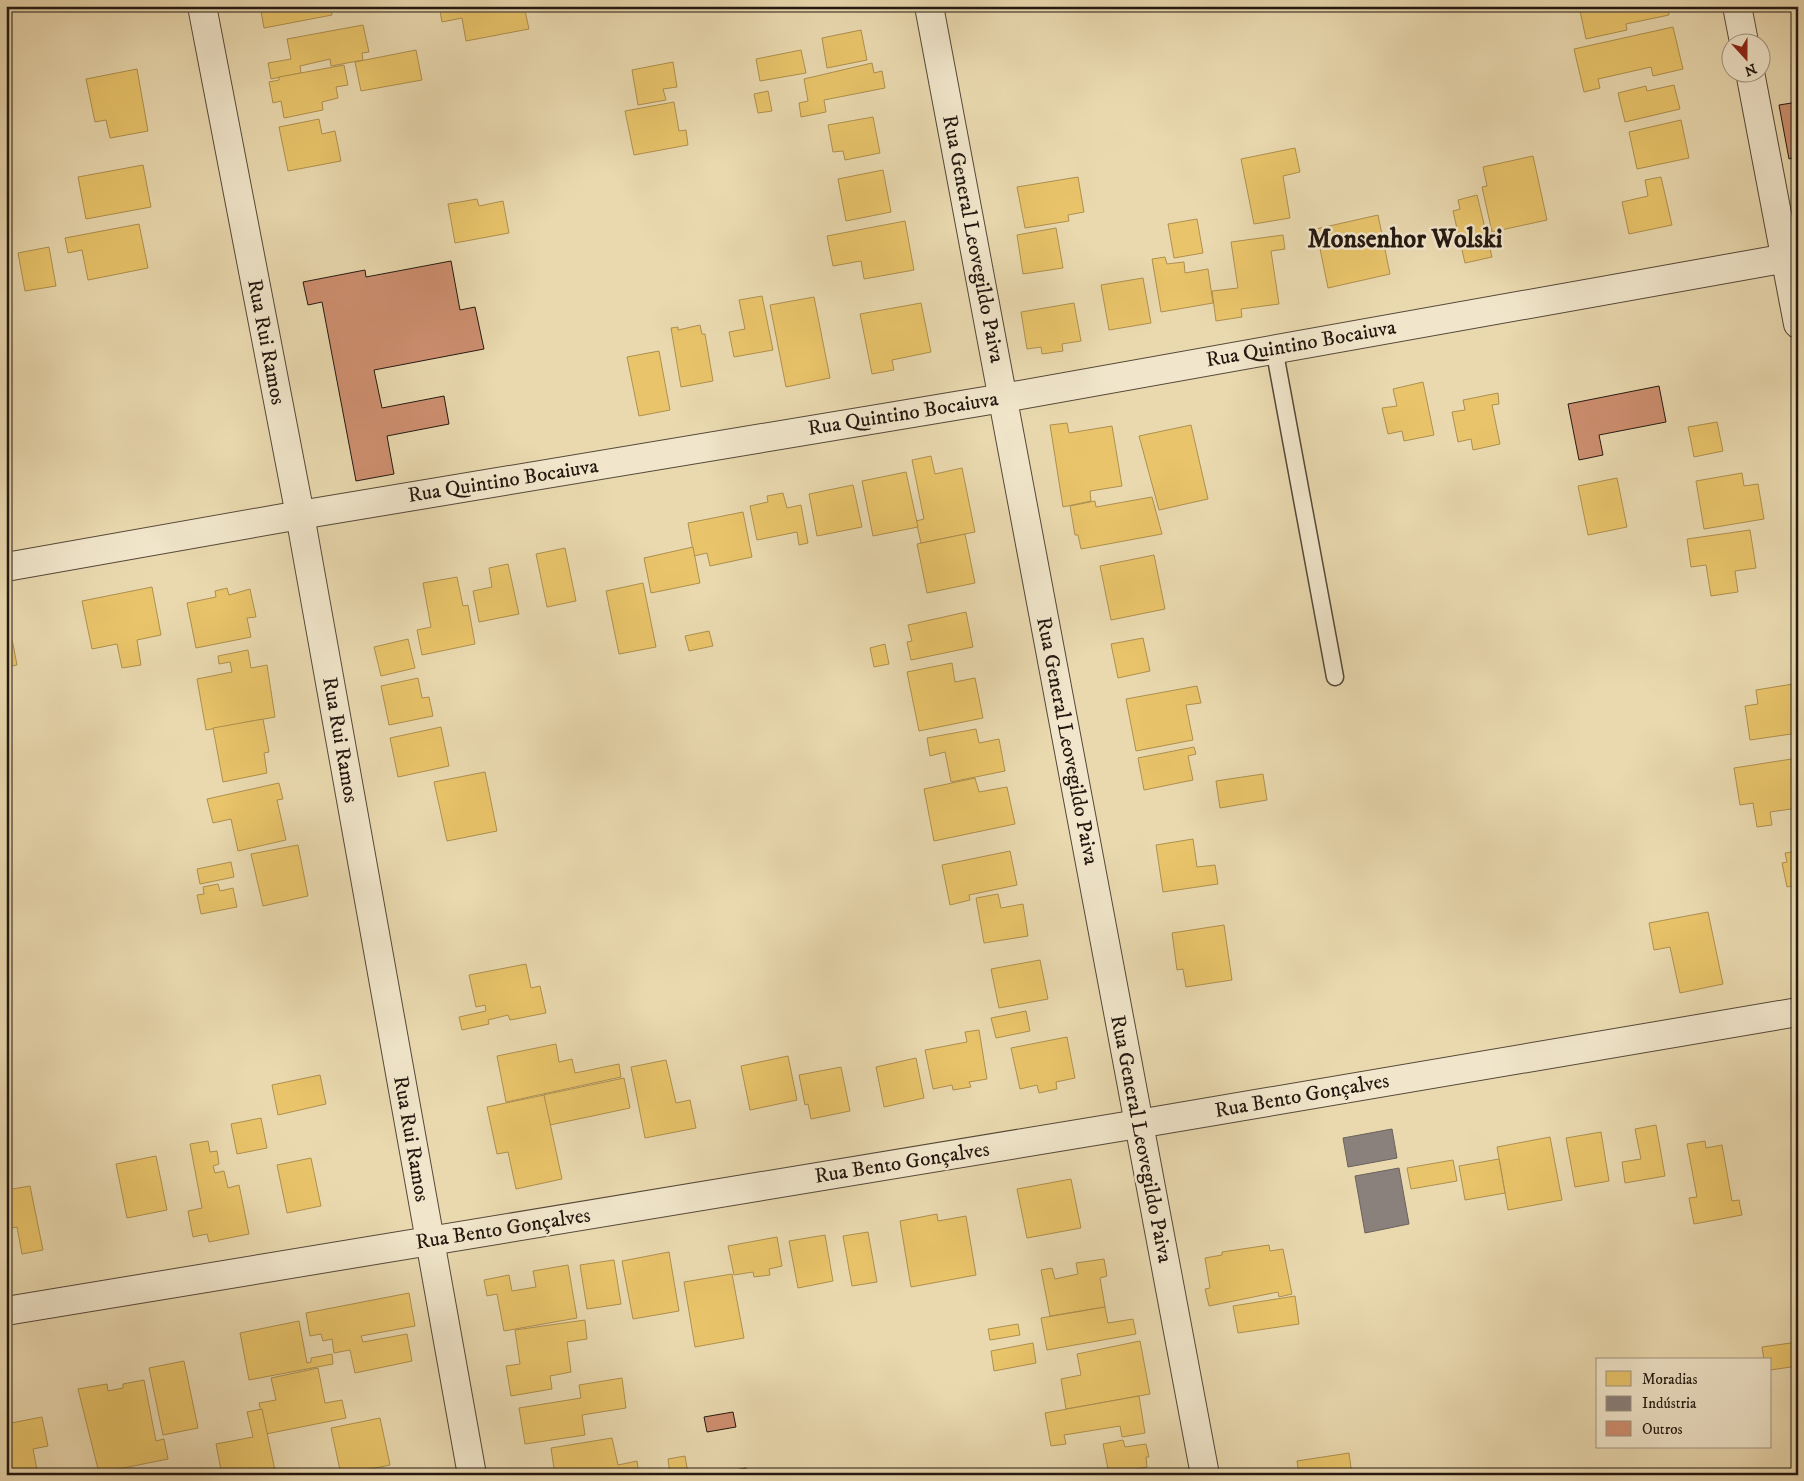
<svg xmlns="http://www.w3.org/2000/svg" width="1804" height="1481" font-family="'IM FELL DW Pica',serif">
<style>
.homes{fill:#e9c46a;stroke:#ae904f}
.industry{fill:#8a817c;stroke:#6b625c}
.building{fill:#ce8f70;stroke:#231810}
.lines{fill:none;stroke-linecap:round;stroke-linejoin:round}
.lane-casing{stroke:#554838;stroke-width:19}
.street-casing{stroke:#554838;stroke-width:30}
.lane{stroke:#f1e6cb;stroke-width:16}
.street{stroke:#f1e6cb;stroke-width:28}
.labels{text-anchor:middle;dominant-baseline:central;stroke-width:5;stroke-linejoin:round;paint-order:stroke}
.street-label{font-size:21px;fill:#231810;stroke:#f1e6cb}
.district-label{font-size:26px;font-weight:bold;fill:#231810;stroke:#f1e6cb}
</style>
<rect width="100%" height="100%" fill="#ead9af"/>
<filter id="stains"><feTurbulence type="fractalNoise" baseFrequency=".004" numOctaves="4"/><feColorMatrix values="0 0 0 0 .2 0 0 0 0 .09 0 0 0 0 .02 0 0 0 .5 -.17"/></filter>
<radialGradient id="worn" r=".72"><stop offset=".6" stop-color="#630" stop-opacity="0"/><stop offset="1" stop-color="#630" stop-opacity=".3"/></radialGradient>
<g class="homes">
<path d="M 260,6 L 330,6 L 332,15 L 264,28 Z"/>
<path d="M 439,6 L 524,6 L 529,29 L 466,41 L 462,18 L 442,22 Z"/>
<path d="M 1579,6 L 1668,6 L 1669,15 L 1626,24 L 1627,30 L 1586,39 Z"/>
<path d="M 363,25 L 369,52 L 362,53 L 363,60 L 331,66 L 330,59 L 300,66 L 301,73 L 271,79 L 268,63 L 291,59 L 287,39 Z"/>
<path d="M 1673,27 L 1683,69 L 1653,76 L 1651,67 L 1598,79 L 1600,88 L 1584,92 L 1574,49 Z"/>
<path d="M 861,30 L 867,60 L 827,68 L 822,38 Z"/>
<path d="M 416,50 L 422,80 L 361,91 L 355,62 Z"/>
<path d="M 801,50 L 806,73 L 760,81 L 756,59 Z"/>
<path d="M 673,62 L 677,87 L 663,89 L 666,100 L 638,105 L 632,70 Z"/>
<path d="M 872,63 L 874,73 L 882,71 L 885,88 L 824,100 L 826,112 L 801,117 L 799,103 L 808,101 L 804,79 Z"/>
<path d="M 344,65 L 348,85 L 336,87 L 338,98 L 322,102 L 323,110 L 284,118 L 281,101 L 273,103 L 269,82 L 279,80 L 279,77 Z"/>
<path d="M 137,69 L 148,131 L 110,138 L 106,120 L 95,122 L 86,79 Z"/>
<path d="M 1674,85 L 1680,109 L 1625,122 L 1618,93 L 1646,86 L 1647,91 Z"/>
<path d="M 768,91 L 772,111 L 758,113 L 754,94 Z"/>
<path d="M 674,102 L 679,131 L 686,130 L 688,145 L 634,155 L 625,111 Z"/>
<path d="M 873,117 L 880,153 L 845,160 L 843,151 L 833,152 L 828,125 Z"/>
<path d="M 319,119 L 322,134 L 335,131 L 341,161 L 288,171 L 279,127 Z"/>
<path d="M 1681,120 L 1689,158 L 1637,169 L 1629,132 Z"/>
<path d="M 1295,148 L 1300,172 L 1283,176 L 1290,218 L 1254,224 L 1241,159 Z"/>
<path d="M 1533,156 L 1547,220 L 1492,232 L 1482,187 L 1487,186 L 1483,167 Z"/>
<path d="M 143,165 L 151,207 L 86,219 L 78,177 Z"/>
<path d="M 883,170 L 891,212 L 846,221 L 838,179 Z"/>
<path d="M 1078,177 L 1084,212 L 1068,215 L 1069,221 L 1025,228 L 1017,187 Z"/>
<path d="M 1661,177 L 1672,225 L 1629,234 L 1622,202 L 1648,196 L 1645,180 Z"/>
<path d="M 1477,195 L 1492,257 L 1465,263 L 1453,211 L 1460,209 L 1458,200 Z"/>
<path d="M 477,199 L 479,206 L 503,201 L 509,233 L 455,243 L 448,204 Z"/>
<path d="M 1378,215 L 1390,274 L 1328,288 L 1316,229 Z"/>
<path d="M 1197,219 L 1203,253 L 1174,258 L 1168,224 Z"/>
<path d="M 905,221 L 914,270 L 864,279 L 861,261 L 833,266 L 827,236 Z"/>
<path d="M 139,224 L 148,268 L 88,280 L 82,250 L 68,253 L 65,238 Z"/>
<path d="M 1056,228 L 1063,268 L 1023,274 L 1017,235 Z"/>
<path d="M 1283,235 L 1285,249 L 1271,251 L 1279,304 L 1241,309 L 1242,317 L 1216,321 L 1212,291 L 1238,288 L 1231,242 Z"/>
<path d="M 49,247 L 56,286 L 25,291 L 18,253 Z"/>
<path d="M 1165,257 L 1167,264 L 1184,262 L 1185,273 L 1208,269 L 1213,303 L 1161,312 L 1152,259 Z"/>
<path d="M 1143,278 L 1151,323 L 1109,330 L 1101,285 Z"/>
<path d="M 762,296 L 773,350 L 734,357 L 729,332 L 745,329 L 739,300 Z"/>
<path d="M 814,297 L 830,378 L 786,387 L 770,305 Z"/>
<path d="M 921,303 L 931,352 L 892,360 L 894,370 L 872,374 L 860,314 Z"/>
<path d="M 1074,303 L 1081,341 L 1062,344 L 1063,351 L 1042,354 L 1041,347 L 1027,349 L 1021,312 Z"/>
<path d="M 700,325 L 702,334 L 705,334 L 713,381 L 681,387 L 671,328 L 678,327 L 678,330 Z"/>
<path d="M 659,351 L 670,410 L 639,416 L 627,357 Z"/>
<path d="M 1423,382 L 1434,435 L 1404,441 L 1402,431 L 1388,434 L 1382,408 L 1397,406 L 1393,389 Z"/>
<path d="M 1498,393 L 1499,404 L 1492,405 L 1500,444 L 1473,450 L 1471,439 L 1458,442 L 1452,412 L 1465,410 L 1463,400 Z"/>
<path d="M 1717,422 L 1723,451 L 1694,457 L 1688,427 Z"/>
<path d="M 1067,423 L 1069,433 L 1112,426 L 1122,486 L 1090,491 L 1091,501 L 1063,507 L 1050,425 Z"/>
<path d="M 1191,425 L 1208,499 L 1159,510 L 1139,436 Z"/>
<path d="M 931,456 L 935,474 L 962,468 L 975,532 L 921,543 L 916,521 L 924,519 L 912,460 Z"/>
<path d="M 906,472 L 918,527 L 873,536 L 862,481 Z"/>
<path d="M 1742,473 L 1744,486 L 1758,484 L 1764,519 L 1704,529 L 1696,481 Z"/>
<path d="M 1617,478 L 1627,527 L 1588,535 L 1578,486 Z"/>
<path d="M 853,485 L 862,527 L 817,536 L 809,494 Z"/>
<path d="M 783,493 L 787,508 L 801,505 L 808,543 L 799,545 L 797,532 L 757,540 L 750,506 L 768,502 L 767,496 Z"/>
<path d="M 1152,497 L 1162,534 L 1081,549 L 1078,535 L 1075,535 L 1070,506 L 1095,501 L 1096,507 Z"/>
<path d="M 743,512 L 752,557 L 710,566 L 707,553 L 694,556 L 688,523 Z"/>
<path d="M 1750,530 L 1756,568 L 1735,571 L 1738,592 L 1711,596 L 1706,565 L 1691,567 L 1687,539 Z"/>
<path d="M 965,534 L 975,583 L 927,593 L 917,544 Z"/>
<path d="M 693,547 L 700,583 L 651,593 L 644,558 Z"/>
<path d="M 565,548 L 576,601 L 547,607 L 536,554 Z"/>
<path d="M 1154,555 L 1165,609 L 1111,620 L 1100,566 Z"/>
<path d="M 508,564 L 519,614 L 479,622 L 473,591 L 492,587 L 489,568 Z"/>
<path d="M 457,577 L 463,606 L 468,605 L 475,644 L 422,655 L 417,630 L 431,627 L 423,583 Z"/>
<path d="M 643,583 L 656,647 L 619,654 L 606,591 Z"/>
<path d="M 152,587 L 161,635 L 137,640 L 141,665 L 122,668 L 117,644 L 92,649 L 82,601 Z"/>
<path d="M 227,588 L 229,595 L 250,589 L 256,617 L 247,618 L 251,637 L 196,648 L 187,603 L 216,597 L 215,591 Z"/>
<path d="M 966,612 L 973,647 L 911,660 L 907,642 L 912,641 L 908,625 Z"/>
<path d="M 709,631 L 713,646 L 689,651 L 685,636 Z"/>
<path d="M 1143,638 L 1150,671 L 1118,678 L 1111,644 Z"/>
<path d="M 12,639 L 17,665 L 6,667 L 6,640 Z"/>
<path d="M 408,639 L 415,668 L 381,676 L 374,647 Z"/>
<path d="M 885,644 L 889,664 L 874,667 L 870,648 Z"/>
<path d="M 248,650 L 251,668 L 267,665 L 275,717 L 206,730 L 197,679 L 232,672 L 230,662 L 219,664 L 218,656 Z"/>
<path d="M 952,663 L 955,682 L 975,678 L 983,718 L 919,731 L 907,672 Z"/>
<path d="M 418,678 L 422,698 L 429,697 L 433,716 L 389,725 L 381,686 Z"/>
<path d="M 1793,684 L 1795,698 L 1798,698 L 1798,733 L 1750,740 L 1745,706 L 1758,704 L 1756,690 Z"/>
<path d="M 1197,686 L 1201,703 L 1186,705 L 1193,740 L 1136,751 L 1126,699 Z"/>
<path d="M 263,719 L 269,752 L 264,753 L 267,773 L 223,782 L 213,728 Z"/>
<path d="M 441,727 L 449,766 L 398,777 L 390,738 Z"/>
<path d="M 976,729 L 979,743 L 999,739 L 1005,771 L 951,782 L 945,752 L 930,756 L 927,738 Z"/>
<path d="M 1194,747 L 1196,754 L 1188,756 L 1193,780 L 1144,790 L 1138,758 Z"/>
<path d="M 1798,758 L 1798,808 L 1770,812 L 1772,825 L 1757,827 L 1753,803 L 1740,805 L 1734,768 Z"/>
<path d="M 485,772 L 497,831 L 447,841 L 434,782 Z"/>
<path d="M 1263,774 L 1267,800 L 1220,808 L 1216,781 Z"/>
<path d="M 975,778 L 979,792 L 1007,787 L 1015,824 L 934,841 L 924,789 Z"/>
<path d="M 279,783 L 283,799 L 277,800 L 286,840 L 238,851 L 231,819 L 213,823 L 207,799 Z"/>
<path d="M 1193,839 L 1197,867 L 1215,865 L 1218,884 L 1163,892 L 1156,845 Z"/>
<path d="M 298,845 L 308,896 L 263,906 L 251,854 Z"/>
<path d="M 1010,851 L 1017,885 L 969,895 L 970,900 L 950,905 L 942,865 Z"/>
<path d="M 1798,851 L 1798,885 L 1787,887 L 1782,863 L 1787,862 L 1785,853 Z"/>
<path d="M 231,862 L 234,877 L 200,884 L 197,869 Z"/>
<path d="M 218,884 L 220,891 L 233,888 L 237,907 L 201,914 L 197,895 L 204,894 L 203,887 Z"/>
<path d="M 998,894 L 1001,908 L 1023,904 L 1028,936 L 984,943 L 976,898 Z"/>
<path d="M 1708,912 L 1723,984 L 1680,993 L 1670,947 L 1654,950 L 1649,923 Z"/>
<path d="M 1224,925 L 1232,980 L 1186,987 L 1183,969 L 1177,970 L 1172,933 Z"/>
<path d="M 1040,960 L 1048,999 L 999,1008 L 991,969 Z"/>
<path d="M 526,964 L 531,988 L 540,986 L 546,1013 L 510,1020 L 508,1015 L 488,1020 L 489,1024 L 462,1030 L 459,1017 L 486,1011 L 485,1005 L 476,1007 L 469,975 Z"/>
<path d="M 1026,1011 L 1030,1031 L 996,1038 L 991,1018 Z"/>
<path d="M 979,1030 L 987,1079 L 969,1082 L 971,1087 L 953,1090 L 952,1085 L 933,1089 L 925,1050 L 967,1042 L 965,1032 Z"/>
<path d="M 1067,1037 L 1075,1078 L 1056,1082 L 1057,1089 L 1039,1093 L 1037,1085 L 1020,1089 L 1011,1048 Z"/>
<path d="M 556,1044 L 559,1062 L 572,1059 L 575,1073 L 619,1064 L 621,1077 L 506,1102 L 497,1056 Z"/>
<path d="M 788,1056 L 797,1100 L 750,1110 L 741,1066 Z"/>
<path d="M 916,1058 L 924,1098 L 884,1107 L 876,1067 Z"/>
<path d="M 666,1060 L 676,1103 L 690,1100 L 696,1128 L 645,1138 L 631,1067 Z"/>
<path d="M 841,1067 L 850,1111 L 811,1119 L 808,1104 L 805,1105 L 799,1075 Z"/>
<path d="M 320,1075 L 326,1104 L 278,1115 L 272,1085 Z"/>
<path d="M 624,1078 L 630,1108 L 550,1125 L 543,1095 Z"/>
<path d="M 544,1095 L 562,1179 L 516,1189 L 508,1152 L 497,1154 L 487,1107 Z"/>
<path d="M 261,1118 L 267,1148 L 237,1154 L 231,1124 Z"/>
<path d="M 1656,1125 L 1665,1176 L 1625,1183 L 1622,1162 L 1641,1159 L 1635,1129 Z"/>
<path d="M 1601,1132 L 1609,1181 L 1575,1187 L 1566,1138 Z"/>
<path d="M 1550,1137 L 1562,1200 L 1508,1210 L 1497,1147 Z"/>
<path d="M 208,1141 L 210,1152 L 217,1151 L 219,1164 L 213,1166 L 215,1173 L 224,1171 L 228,1188 L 239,1185 L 249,1234 L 209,1242 L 207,1234 L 193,1237 L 188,1211 L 202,1208 L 190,1144 Z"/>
<path d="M 1705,1141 L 1706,1148 L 1722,1145 L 1732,1201 L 1739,1200 L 1742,1215 L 1694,1224 L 1689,1198 L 1697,1197 L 1687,1144 Z"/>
<path d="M 156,1156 L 167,1210 L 127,1218 L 116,1164 Z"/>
<path d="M 311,1158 L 321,1206 L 287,1213 L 277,1165 Z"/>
<path d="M 1499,1159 L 1505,1193 L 1465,1200 L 1459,1166 Z"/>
<path d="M 1453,1160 L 1457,1181 L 1411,1189 L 1407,1168 Z"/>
<path d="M 1071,1179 L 1081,1228 L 1027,1238 L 1017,1189 Z"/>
<path d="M 30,1186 L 43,1250 L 22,1254 L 17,1227 L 6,1229 L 6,1190 Z"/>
<path d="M 937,1214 L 938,1221 L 966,1216 L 976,1275 L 911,1287 L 900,1221 Z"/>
<path d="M 868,1232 L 877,1282 L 852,1286 L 843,1236 Z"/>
<path d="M 825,1235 L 833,1281 L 798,1288 L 789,1241 Z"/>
<path d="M 777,1237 L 782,1266 L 769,1269 L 770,1275 L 754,1277 L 753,1272 L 734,1275 L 728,1246 Z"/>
<path d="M 1269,1245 L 1270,1251 L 1283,1249 L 1292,1294 L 1279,1297 L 1278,1292 L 1209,1306 L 1205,1289 L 1210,1288 L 1205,1258 L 1222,1255 L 1222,1252 Z"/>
<path d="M 669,1252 L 679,1311 L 633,1319 L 622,1261 Z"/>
<path d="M 1104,1259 L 1107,1276 L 1100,1278 L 1105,1307 L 1050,1316 L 1041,1270 L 1052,1268 L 1055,1279 L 1078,1274 L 1076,1263 Z"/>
<path d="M 614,1260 L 621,1304 L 587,1309 L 580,1265 Z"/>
<path d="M 568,1265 L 577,1318 L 504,1331 L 497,1294 L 487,1296 L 484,1280 L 509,1275 L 512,1291 L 536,1287 L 533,1271 Z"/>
<path d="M 732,1274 L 744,1338 L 695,1347 L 684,1282 Z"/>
<path d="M 409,1293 L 415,1326 L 361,1336 L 363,1342 L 407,1334 L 412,1361 L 355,1373 L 350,1350 L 334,1353 L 332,1339 L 323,1341 L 321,1334 L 310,1336 L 306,1313 Z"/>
<path d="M 1295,1296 L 1299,1324 L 1238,1333 L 1233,1306 Z"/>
<path d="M 1105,1307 L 1108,1323 L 1133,1319 L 1136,1334 L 1047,1350 L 1041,1318 Z"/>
<path d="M 585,1320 L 587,1339 L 567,1342 L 571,1372 L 550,1376 L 552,1389 L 511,1396 L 506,1366 L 520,1364 L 515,1330 Z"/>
<path d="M 299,1321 L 307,1363 L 311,1362 L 311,1358 L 332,1354 L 333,1364 L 249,1380 L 240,1333 Z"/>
<path d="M 1018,1324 L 1020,1335 L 990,1340 L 988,1329 Z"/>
<path d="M 1140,1341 L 1150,1394 L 1066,1409 L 1061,1379 L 1081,1375 L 1077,1354 Z"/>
<path d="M 1798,1342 L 1798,1366 L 1770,1370 L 1770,1360 L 1764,1360 L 1762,1347 Z"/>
<path d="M 1033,1343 L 1036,1363 L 994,1371 L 991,1351 Z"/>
<path d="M 184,1361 L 198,1428 L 163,1435 L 149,1368 Z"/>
<path d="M 318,1368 L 325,1403 L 342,1400 L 346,1418 L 266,1434 L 259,1403 L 276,1400 L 271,1378 Z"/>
<path d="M 622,1378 L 626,1408 L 582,1415 L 585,1435 L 525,1444 L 519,1408 L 581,1398 L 579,1385 Z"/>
<path d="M 144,1380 L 156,1441 L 164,1439 L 168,1459 L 99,1473 L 78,1389 L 107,1384 L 108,1391 L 123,1388 L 123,1384 Z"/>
<path d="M 1139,1396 L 1145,1433 L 1122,1437 L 1120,1426 L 1064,1435 L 1066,1444 L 1051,1446 L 1045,1413 Z"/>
<path d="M 262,1409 L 276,1475 L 222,1475 L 216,1444 L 253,1437 L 247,1412 Z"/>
<path d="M 42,1417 L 48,1446 L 33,1449 L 38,1475 L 6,1475 L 6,1424 Z"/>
<path d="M 380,1418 L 390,1465 L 341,1475 L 331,1428 Z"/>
<path d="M 612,1438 L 618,1465 L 637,1461 L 639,1475 L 555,1475 L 551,1448 Z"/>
<path d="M 1123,1440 L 1125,1447 L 1146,1444 L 1149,1457 L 1146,1457 L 1147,1467 L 1109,1474 L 1103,1444 Z"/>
<path d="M 1349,1453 L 1352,1475 L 1299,1475 L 1297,1461 Z"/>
<path d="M 685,1456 L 688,1473 L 670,1475 L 668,1459 Z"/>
</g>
<g class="industry">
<path d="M 1392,1129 L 1397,1158 L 1348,1167 L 1343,1138 Z"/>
<path d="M 1399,1168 L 1409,1224 L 1365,1233 L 1355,1176 Z"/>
</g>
<g class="building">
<path d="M 1798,102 L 1798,193 L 1792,158 L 1789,159 L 1779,105 Z"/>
<path d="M 451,261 L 460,310 L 475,307 L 484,349 L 374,370 L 382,408 L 444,396 L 449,424 L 387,436 L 394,474 L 356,481 L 322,302 L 308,305 L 303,282 L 365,270 L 366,277 Z"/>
<path d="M 1659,386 L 1666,422 L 1599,435 L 1603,455 L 1579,460 L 1568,404 Z"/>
<path d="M 733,1412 L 736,1427 L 707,1432 L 704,1417 Z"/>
<path d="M 746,1468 L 747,1475 L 717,1475 L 716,1473 Z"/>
</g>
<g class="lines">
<defs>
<path id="lane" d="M 1274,348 L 1335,677"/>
<g id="street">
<path d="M 202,6 L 300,515 L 472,1475"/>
<path d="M 929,6 L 1205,1475"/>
<path d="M 1737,6 L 1744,42"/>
<path d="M 1750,72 L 1798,324"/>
<path d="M 6,567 L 300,515 L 1003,398 L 1798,256"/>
<path d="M 6,1311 L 1138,1124 L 1798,1012"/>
</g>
</defs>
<use href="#lane" class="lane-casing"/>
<use href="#street" class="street-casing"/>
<use href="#lane" class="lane"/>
<use href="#street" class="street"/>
</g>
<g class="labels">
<g class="street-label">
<text transform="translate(973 239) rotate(79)">Rua General Leovegildo Paiva</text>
<text transform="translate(266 342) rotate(79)">Rua Rui Ramos</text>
<text transform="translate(1301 344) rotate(-10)">Rua Quintino Bocaiuva</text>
<text transform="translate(903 414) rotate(-9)">Rua Quintino Bocaiuva</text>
<text transform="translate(503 481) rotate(-9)">Rua Quintino Bocaiuva</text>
<text transform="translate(340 740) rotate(80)">Rua Rui Ramos</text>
<text transform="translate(1067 741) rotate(79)">Rua General Leovegildo Paiva</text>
<text transform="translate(1302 1096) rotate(-10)">Rua Bento Gonçalves</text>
<text transform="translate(411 1139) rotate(80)">Rua Rui Ramos</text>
<text transform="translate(1141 1139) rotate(79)">Rua General Leovegildo Paiva</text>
<text transform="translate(902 1163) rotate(-9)">Rua Bento Gonçalves</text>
<text transform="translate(503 1229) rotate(-9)">Rua Bento Gonçalves</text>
</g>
<g class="district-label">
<text x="1405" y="239">Monsenhor Wolski</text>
</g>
</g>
<rect width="1804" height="1481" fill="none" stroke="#ead9af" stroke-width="25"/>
<rect x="8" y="8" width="1789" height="1466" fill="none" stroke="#231810" stroke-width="2.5"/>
<rect x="12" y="12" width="1779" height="1456" fill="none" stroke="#231810"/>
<rect x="1596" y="1358" width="175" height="90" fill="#f1e6cb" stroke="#9f9480"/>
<rect x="1606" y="1371" width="25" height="15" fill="#e9c46a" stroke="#9f9480"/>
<text x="1642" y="1384" font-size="15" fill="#231810">Moradias</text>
<rect x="1606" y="1396" width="25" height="15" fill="#8a817c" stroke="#9f9480"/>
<text x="1642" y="1408" font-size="15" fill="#231810">Indústria</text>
<rect x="1606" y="1421" width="25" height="15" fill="#ce8f70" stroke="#9f9480"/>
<text x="1642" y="1434" font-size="15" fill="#231810">Outros</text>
<g transform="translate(1746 58) rotate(159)"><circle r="24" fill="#f1e6cb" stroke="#9f9480"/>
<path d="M0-4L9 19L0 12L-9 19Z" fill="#8f2418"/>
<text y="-8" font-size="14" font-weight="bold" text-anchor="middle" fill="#231810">N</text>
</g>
<rect width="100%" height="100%" filter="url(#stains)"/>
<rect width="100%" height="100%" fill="url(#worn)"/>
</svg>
